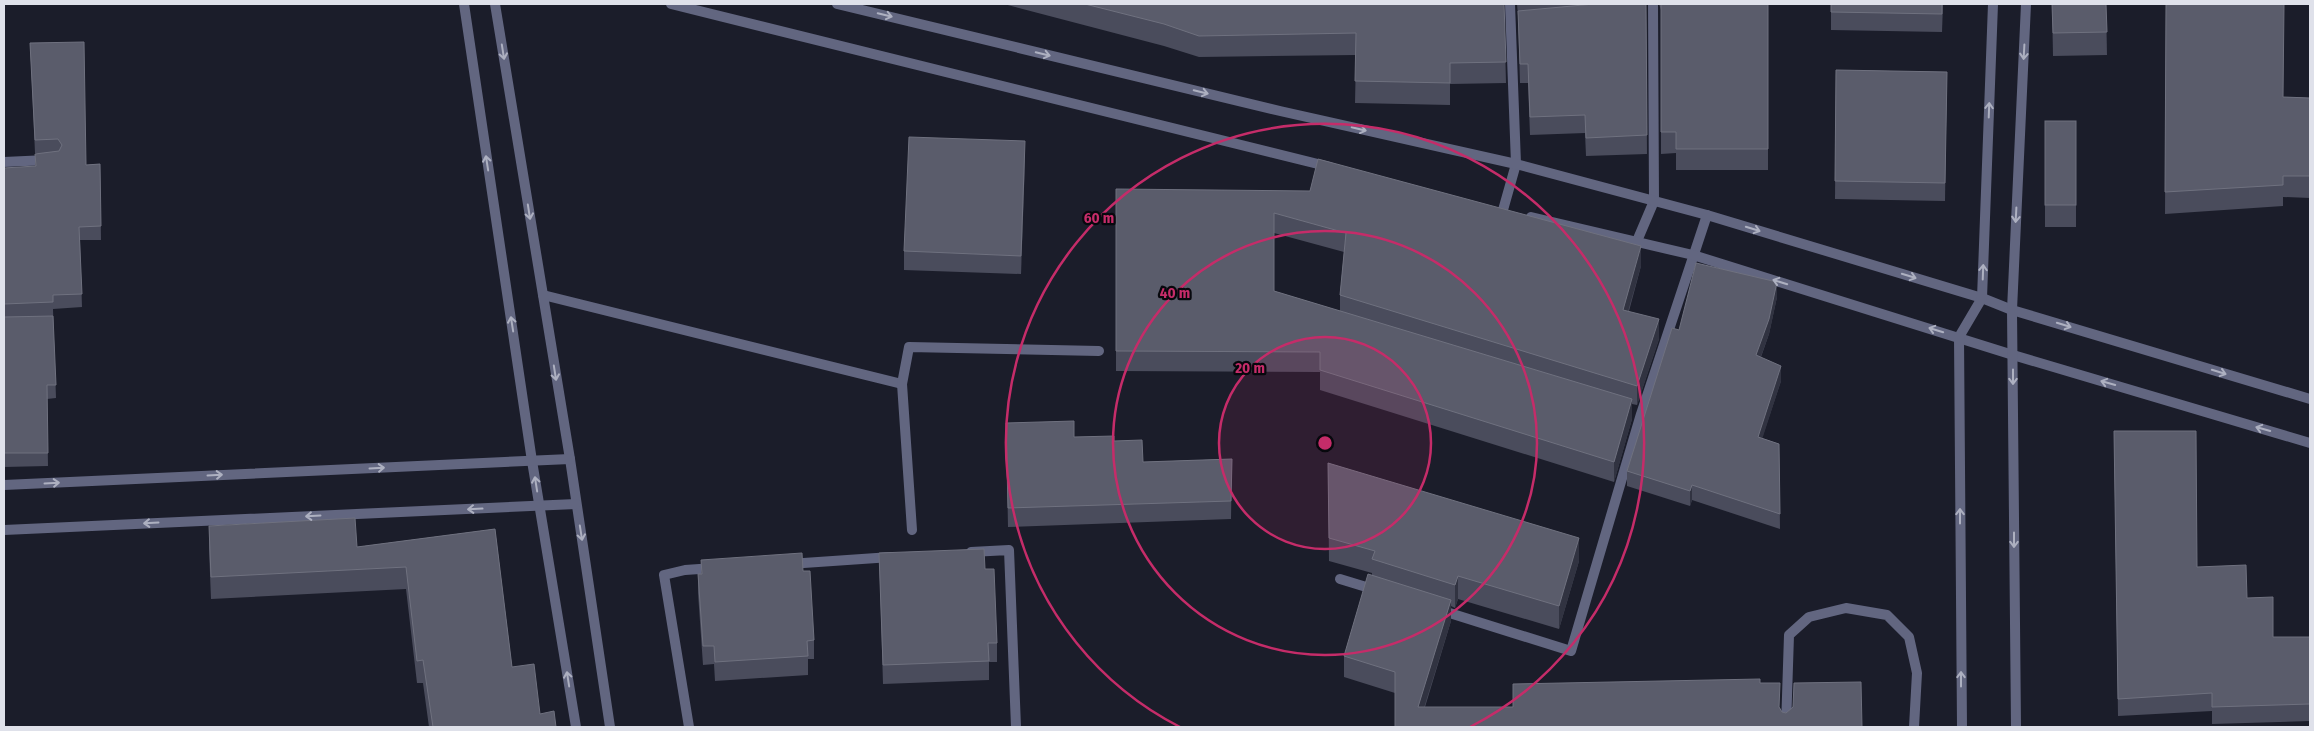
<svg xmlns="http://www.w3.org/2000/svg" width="2314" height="731" font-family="'Fira Sans Condensed',sans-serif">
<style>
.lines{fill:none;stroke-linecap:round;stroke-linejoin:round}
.minor{stroke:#626680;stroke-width:10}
.tertiary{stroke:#626680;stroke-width:10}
.wall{fill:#4a4c5c;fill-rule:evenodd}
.shaded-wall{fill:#313341}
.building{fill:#5a5c6b;stroke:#6f717f}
.oneway{stroke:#adb0c0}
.ring{fill:none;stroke:#c52c69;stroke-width:2.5}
.centre{fill:#c52c69;stroke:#07080d;stroke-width:2.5}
.ring-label{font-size:15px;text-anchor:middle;font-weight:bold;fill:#c52c69;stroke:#07080d;stroke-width:4.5;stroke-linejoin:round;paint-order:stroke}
</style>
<rect width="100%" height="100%" fill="#1b1d2a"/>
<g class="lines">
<g class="minor">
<path d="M 4,162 L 47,160"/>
<path d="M 1503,210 L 1516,164 L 1510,4"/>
<path d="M 1637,241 L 1654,201 L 1653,4"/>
<path d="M 543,295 L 902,384"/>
<path d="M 912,530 L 902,384 L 909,347 L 1099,351"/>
<path d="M 971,552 L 1009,550 L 1016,727"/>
<path d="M 789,564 L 891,557"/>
<path d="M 1340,579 L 1376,590"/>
<path d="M 1440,610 L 1571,651 L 1641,414 L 1707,215"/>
<path d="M 689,727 L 664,575 L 685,570 L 714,568"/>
<path d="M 1786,727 L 1789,635 L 1809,617 L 1846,608 L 1887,615 L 1909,637 L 1917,673 L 1914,727"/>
</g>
<g class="tertiary">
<path d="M 464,4 L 532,461 L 576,727"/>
<path d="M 495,4 L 570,459 L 610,727"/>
<path d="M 671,4 L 1330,167"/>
<path d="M 837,4 L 1280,111 L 1516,164 L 1707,215 L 1982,298 L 2012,310 L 2310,399"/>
<path d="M 1531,217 L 1693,255 L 2013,355 L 2310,443"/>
<path d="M 4,485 L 570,459"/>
<path d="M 4,530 L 576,504"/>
<path d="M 1962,727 L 1959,337 L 1982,298 L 1993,4"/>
<path d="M 2016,727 L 2012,310 L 2026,4"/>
</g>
</g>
<g class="wall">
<path d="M 1004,4 L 1504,4 L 1506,83 L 1450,84 L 1450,105 L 1355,103 L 1356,55 L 1199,57 L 1164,46 Z"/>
<path d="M 1517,4 L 1646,4 L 1647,154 L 1586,156 L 1585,133 L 1530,135 L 1528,83 L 1520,83 L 1518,16 Z"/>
<path d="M 1659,4 L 1768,4 L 1768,170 L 1676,170 L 1676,153 L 1661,154 L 1661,10 Z"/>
<path d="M 1831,4 L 1943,4 L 1942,32 L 1831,30 Z"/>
<path d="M 2052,4 L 2106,4 L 2107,55 L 2053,56 Z"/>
<path d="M 2166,4 L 2283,97 L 2310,98 L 2310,198 L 2283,197 L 2283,206 L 2165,214 Z"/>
<path d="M 30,43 L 86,165 L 100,164 L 101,240 L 80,240 L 82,307 L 53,309 L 56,398 L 47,399 L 48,466 L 4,467 L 4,168 L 35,166 L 35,154 L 39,153 L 35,153 Z"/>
<path d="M 1836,70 L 1947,72 L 1945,201 L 1835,199 Z"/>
<rect x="2045" y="121" width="31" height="106"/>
<path d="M 1025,160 L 1021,274 L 904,270 L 904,251 Z"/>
<path d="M 1116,189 L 1641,266 L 1629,311 L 1659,339 L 1637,405 L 1632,404 L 1632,419 L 1614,482 L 1320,390 L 1320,372 L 1116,371 ZM 1274,233 L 1344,252 L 1340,295 L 1340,311 L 1274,291 Z"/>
<path d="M 1777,297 L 1769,334 L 1761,357 L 1781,381 L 1762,438 L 1779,444 L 1780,529 L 1692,500 L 1690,506 L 1627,486 L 1627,471 L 1679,330 Z"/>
<path d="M 1006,423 L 1074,437 L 1114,441 L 1143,462 L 1232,459 L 1231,519 L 1008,527 Z"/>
<path d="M 2114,431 L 2197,567 L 2247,598 L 2273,637 L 2310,637 L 2310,721 L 2212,724 L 2212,711 L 2118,716 Z"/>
<path d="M 1328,463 L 1579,561 L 1559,629 L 1458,599 L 1455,608 L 1451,606 L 1451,621 L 1425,707 L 1513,707 L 1760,683 L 1780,708 L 1782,712 L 1862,727 L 1395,727 L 1395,693 L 1344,677 L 1344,656 L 1372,576 L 1372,573 L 1329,561 Z"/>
<path d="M 209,526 L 357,547 L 495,529 L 512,667 L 540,714 L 556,727 L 429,727 L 423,683 L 417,683 L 406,589 L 211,599 L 209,549 Z"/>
<path d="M 879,553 L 985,569 L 997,643 L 997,662 L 989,662 L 989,680 L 883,684 Z"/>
<path d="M 701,560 L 803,571 L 814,640 L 814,659 L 808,659 L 808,675 L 715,681 L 714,664 L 703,665 L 698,593 L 698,574 L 701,574 Z"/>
</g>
<g class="shaded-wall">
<path d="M 1025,141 L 1025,160 L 1021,274 L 1021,256 Z"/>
<path d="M 1641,246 L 1641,266 L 1623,329 L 1623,310 Z"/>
<path d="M 1777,282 L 1777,297 L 1769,334 L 1756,370 L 1756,355 Z"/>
<path d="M 1659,319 L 1659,339 L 1637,405 L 1637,386 Z"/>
<path d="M 1781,366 L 1781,381 L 1758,452 L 1758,437 Z"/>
<path d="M 1632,399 L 1632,419 L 1614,482 L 1614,462 Z"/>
<path d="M 1692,485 L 1692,500 L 1690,506 L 1690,491 Z"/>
<path d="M 1579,538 L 1579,561 L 1559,629 L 1559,606 Z"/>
<path d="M 1458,576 L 1458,599 L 1455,608 L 1455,585 Z"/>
<path d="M 1451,600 L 1451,621 L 1418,727 L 1418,707 Z"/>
</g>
<g class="building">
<path d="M 1085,4 L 1504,4 L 1506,62 L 1450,63 L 1450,83 L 1355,81 L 1356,33 L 1199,36 L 1164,24 Z"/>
<path d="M 1594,4 L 1646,4 L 1647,135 L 1586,138 L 1585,115 L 1530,117 L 1528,64 L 1520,64 L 1518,11 Z"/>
<path d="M 1661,4 L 1768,4 L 1768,149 L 1676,149 L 1676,132 L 1661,132 Z"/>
<path d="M 1831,4 L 1942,4 L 1942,14 L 1831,12 Z"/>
<path d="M 2052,4 L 2106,4 L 2107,32 L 2053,33 Z"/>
<path d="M 2166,4 L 2284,4 L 2283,97 L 2310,98 L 2310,176 L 2283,176 L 2283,185 L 2165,192 Z"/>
<path d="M 84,42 L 86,165 L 100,164 L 101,226 L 79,227 L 82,294 L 53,295 L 53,302 L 4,304 L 4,168 L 36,166 L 35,154 L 59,151 L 62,145 L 58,139 L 35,140 L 30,43 Z"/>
<path d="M 1836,70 L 1947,72 L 1945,183 L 1835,181 Z"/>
<rect x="2045" y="121" width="31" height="84"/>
<path d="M 909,137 L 1025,141 L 1021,256 L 904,251 Z"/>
<path d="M 1318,159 L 1641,246 L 1623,310 L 1659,319 L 1637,386 L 1340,295 L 1346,233 L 1274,213 L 1274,291 L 1632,399 L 1614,462 L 1320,370 L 1320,352 L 1116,351 L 1116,189 L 1310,191 Z"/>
<path d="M 1696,263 L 1777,282 L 1769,319 L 1756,355 L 1781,366 L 1758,437 L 1779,444 L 1780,514 L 1692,485 L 1690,491 L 1627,471 L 1672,328 L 1679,330 Z"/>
<path d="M 53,316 L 56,385 L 47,385 L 48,453 L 4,453 L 4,317 Z"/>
<path d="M 1074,421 L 1074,437 L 1114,436 L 1114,441 L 1142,440 L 1143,462 L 1232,459 L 1231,501 L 1008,508 L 1006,423 Z"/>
<path d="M 2114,431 L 2196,431 L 2197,567 L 2246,565 L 2247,598 L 2273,597 L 2273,637 L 2310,637 L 2310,704 L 2212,707 L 2212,693 L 2118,699 Z"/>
<path d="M 1328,463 L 1579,538 L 1559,606 L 1458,576 L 1455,585 L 1372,559 L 1375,551 L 1329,538 Z"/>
<path d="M 355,518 L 357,547 L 495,529 L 512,667 L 534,664 L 540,714 L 554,711 L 556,727 L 433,727 L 423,660 L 417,661 L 406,567 L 211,577 L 209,526 Z"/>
<path d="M 984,549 L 985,569 L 994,569 L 997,643 L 988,643 L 989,661 L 883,665 L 879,553 Z"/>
<path d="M 802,553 L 803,571 L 810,571 L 814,640 L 807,641 L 808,656 L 715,662 L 714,646 L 703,646 L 698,574 L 702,574 L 701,560 Z"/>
<path d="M 1368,574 L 1451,600 L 1418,707 L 1513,707 L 1513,684 L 1760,679 L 1760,683 L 1780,683 L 1779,707 L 1782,712 L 1786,713 L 1793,707 L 1794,683 L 1861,682 L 1862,727 L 1395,727 L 1395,672 L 1344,656 Z"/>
</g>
<defs><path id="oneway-shaft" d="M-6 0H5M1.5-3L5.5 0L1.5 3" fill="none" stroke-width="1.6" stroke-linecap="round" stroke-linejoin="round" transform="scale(1.25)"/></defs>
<g class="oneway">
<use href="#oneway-shaft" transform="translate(885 15) rotate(14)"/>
<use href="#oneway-shaft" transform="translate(503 52) rotate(81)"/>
<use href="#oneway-shaft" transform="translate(2024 52) rotate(93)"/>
<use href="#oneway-shaft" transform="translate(1043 54) rotate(14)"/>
<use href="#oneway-shaft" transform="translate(1201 92) rotate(14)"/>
<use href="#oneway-shaft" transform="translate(1989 110) rotate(-88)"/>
<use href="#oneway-shaft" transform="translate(1359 129) rotate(13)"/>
<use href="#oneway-shaft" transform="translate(487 163) rotate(-99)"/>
<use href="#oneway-shaft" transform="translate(529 212) rotate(81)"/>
<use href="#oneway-shaft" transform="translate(2016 215) rotate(93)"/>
<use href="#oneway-shaft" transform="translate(1753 229) rotate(17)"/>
<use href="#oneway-shaft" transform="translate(1983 272) rotate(-88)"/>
<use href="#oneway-shaft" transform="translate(1909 276) rotate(17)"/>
<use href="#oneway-shaft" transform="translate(1780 282) rotate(-163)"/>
<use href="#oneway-shaft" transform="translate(512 324) rotate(-99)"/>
<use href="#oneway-shaft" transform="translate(2064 325) rotate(17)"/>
<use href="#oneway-shaft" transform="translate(1936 330) rotate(-163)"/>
<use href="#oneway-shaft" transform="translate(2219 372) rotate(17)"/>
<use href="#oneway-shaft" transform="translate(555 373) rotate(81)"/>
<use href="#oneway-shaft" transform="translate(2013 377) rotate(90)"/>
<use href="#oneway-shaft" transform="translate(2108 383) rotate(-164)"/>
<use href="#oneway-shaft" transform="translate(2263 429) rotate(-164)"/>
<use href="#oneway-shaft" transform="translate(377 468) rotate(-3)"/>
<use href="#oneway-shaft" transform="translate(215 475) rotate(-3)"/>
<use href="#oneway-shaft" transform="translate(52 483) rotate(-3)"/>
<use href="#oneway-shaft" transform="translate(536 484) rotate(-99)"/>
<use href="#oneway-shaft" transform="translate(475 509) rotate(177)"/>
<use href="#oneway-shaft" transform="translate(313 516) rotate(177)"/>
<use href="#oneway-shaft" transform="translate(1960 516) rotate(-90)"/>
<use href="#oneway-shaft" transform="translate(151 523) rotate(177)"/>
<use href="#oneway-shaft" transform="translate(581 533) rotate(81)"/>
<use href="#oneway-shaft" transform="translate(2014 540) rotate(90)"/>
<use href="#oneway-shaft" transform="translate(568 679) rotate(-99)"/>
<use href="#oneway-shaft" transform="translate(1961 679) rotate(-90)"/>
</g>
<circle cx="1325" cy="443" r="106" fill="#c52c69" fill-opacity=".12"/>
<g class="ring">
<circle cx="1325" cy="443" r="106"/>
<circle cx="1325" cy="443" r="212"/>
<path d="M1180 727A319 319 0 1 1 1470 727"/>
</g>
<circle cx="1325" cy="443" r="8" class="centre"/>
<g class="ring-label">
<text x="1099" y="223">60 m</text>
<text x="1175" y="298">40 m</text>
<text x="1250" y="373">20 m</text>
</g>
<rect width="2314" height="731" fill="none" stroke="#dfe1ea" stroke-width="10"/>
</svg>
